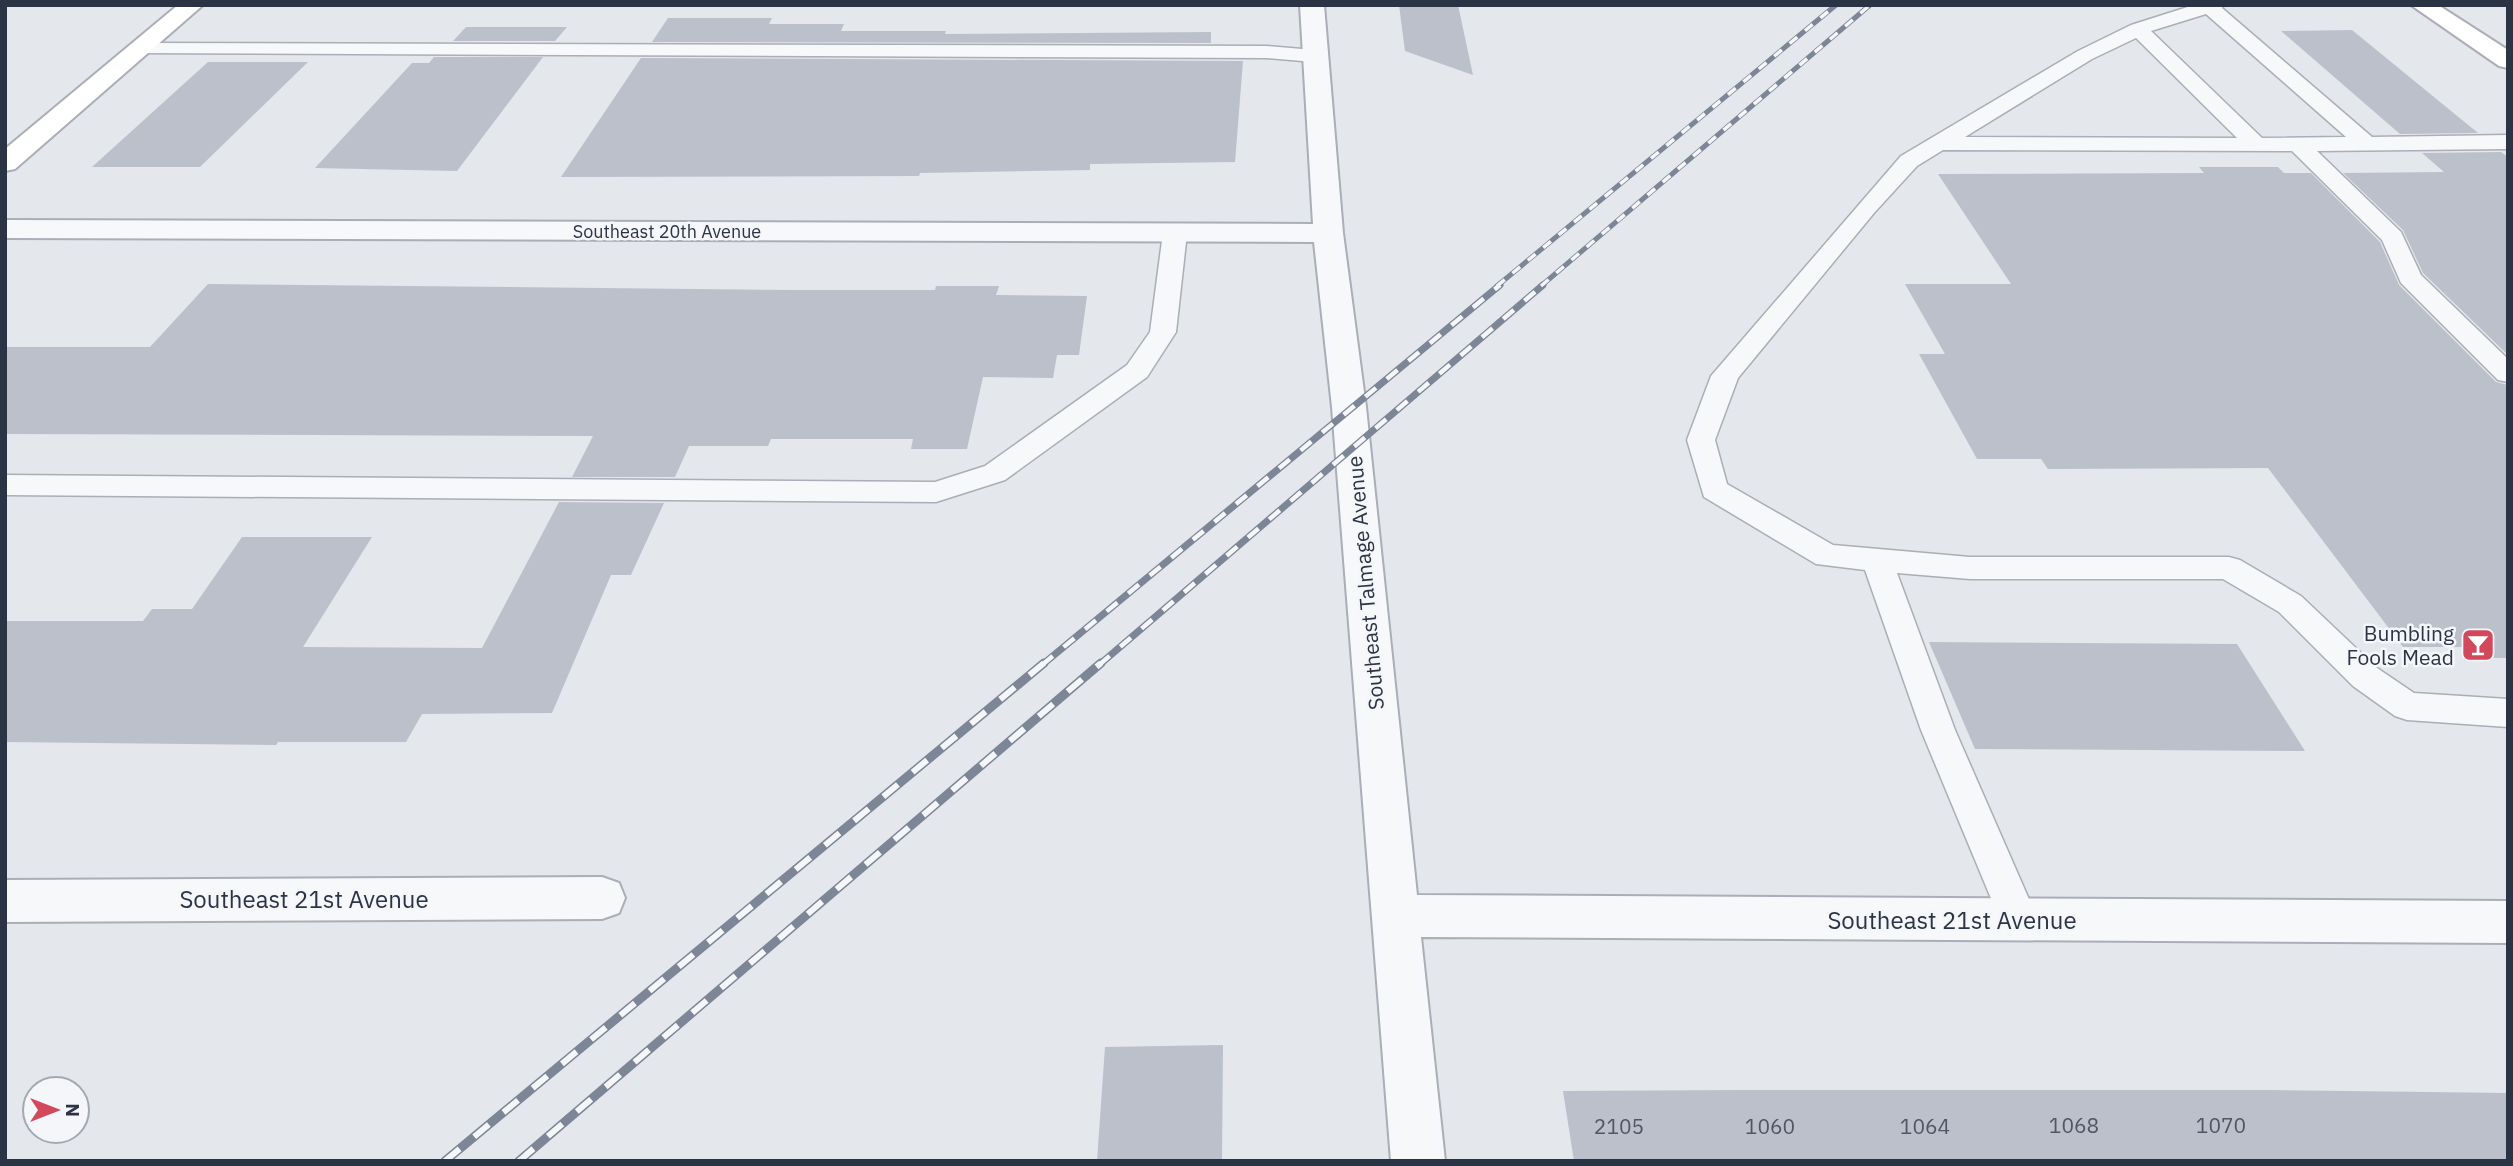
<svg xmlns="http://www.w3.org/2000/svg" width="2513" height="1166" font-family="'IBM Plex Sans',sans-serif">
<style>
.building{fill:#bbc0ca}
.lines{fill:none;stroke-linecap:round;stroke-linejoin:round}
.lane-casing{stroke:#a9aeb7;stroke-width:3}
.street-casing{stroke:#a9aeb7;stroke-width:4}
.secondary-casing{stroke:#a9aeb7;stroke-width:4}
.lane{fill:#f7f8fa;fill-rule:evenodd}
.street{fill:#f7f8fa;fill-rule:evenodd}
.secondary{fill:#fff;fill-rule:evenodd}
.rail-far2-casing{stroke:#7d8696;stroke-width:5}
.rail-far1-casing{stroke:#7d8696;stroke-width:7}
.rail-casing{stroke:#7d8696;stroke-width:9}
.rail-far2{stroke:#f4f6f9;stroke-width:3.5;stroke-dasharray:10;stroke-linecap:butt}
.rail-far1{stroke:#f4f6f9;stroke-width:4.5;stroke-dasharray:14;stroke-linecap:butt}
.rail{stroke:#f4f6f9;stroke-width:6;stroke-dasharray:19;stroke-linecap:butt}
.labels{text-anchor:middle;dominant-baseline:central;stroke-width:5;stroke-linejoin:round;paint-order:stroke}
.far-street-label{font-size:18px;fill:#2b3445;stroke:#f4f6f9}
.street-label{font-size:21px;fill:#2b3445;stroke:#f4f6f9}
.poi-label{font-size:21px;fill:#2b3445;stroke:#f4f6f9;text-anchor:end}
.near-number-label{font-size:21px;fill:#4f5766}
.near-street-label{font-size:24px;fill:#2b3445;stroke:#f4f6f9}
</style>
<rect width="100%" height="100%" fill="#e4e7ec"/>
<g class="building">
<path d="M 1399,5 L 1458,5 L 1473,75 L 1405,51 Z"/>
<path d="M 668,18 L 772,18 L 769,24 L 844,24 L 841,31 L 946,31 L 945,34 L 1211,32 L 1211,43 L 652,42 Z"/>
<path d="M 466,27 L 567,27 L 555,41 L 453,41 Z"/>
<path d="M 2352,30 L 2478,133 L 2400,134 L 2281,31 Z"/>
<path d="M 434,57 L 543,57 L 457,171 L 315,168 L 412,63 L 429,63 Z"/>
<path d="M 641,58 L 1243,61 L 1235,162 L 1090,164 L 1090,170 L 920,173 L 919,176 L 561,177 Z"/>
<path d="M 208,62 L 308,62 L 200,167 L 92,167 Z"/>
<path d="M 2501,152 L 2508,157 L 2508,355 L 2423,273 L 2403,230 L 2343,173 L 2444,172 L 2422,153 Z"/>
<path d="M 2199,167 L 2278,167 L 2284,173 L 2311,173 L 2380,242 L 2399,285 L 2496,382 L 2508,385 L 2508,658 L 2472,658 L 2462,647 L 2403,647 L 2268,468 L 2048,469 L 2041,459 L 1977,459 L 1919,354 L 1945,354 L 1905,284 L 2011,284 L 1938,174 L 2204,173 Z"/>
<path d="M 208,284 L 796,290 L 935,290 L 936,286 L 999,286 L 996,295 L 1087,296 L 1079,355 L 1057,355 L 1053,378 L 983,377 L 967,449 L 911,449 L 913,439 L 771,439 L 768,446 L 689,446 L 675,477 L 572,477 L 593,436 L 5,434 L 5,347 L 150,347 Z"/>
<path d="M 559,502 L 664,503 L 631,575 L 611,575 L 552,713 L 422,714 L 406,742 L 278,742 L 276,745 L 5,742 L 5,621 L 143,621 L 152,609 L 192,609 L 242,537 L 372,537 L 303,647 L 482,648 Z"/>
<path d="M 1929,642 L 2237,644 L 2305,751 L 1975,749 Z"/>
<path d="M 1223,1045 L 1222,1161 L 1097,1161 L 1105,1047 Z"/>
<path d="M 1736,1090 L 2270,1090 L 2508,1093 L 2508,1161 L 1574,1161 L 1563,1091 Z"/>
</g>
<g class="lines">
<defs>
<g id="lane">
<path d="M 2194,5 L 2224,5 L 2222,8 L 2372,137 L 2508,135 L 2508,149 L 2317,151 L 2401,232 L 2421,275 L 2508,359 L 2508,382 L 2498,380 L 2401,283 L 2382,240 L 2292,151 L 1943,150 L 1917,166 L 1874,213 L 1738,378 L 1715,440 L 1727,484 L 1833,545 L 1970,557 L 2229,557 L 2240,560 L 2301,596 L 2377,668 L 2414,693 L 2508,699 L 2508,727 L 2407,720 L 2395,716 L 2353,686 L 2279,612 L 2223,579 L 1970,579 L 1897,573 L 1955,730 L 2038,920 L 2033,932 L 2019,937 L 2005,932 L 2000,920 L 1921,730 L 1865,570 L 1816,564 L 1704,497 L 1687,440 L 1711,376 L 1901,156 L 2078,51 L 2131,25 ZM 2206,14 L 2346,137 L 2262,138 L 2151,31 ZM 2136,38 L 2237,138 L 1965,137 L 2092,59 Z"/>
<path d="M 140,43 L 1267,46 L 1314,50 L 1324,56 L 1314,62 L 1267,58 L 133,53 L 130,49 L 133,45 Z"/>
<path d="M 1175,226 L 1183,228 L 1187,233 L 1176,332 L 1147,377 L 1005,480 L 936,502 L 5,495 L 5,475 L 935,482 L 985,466 L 1127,365 L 1150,332 L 1163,233 L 1167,228 Z"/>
</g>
<g id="street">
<path d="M 1300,5 L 1324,5 L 1343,233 L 1366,407 L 1417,895 L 2508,901 L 2508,943 L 1421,937 L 1445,1161 L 1391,1161 L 1332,407 L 1314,242 L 5,238 L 5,220 L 1313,224 Z"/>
<path d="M 602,877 L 619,883 L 625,898 L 619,913 L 602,919 L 5,922 L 5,880 Z"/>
</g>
<g id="secondary">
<path d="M 178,5 L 203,5 L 15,169 L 5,171 L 5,149 Z"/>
<path d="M 2411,5 L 2438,5 L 2508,50 L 2508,68 L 2499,66 Z"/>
</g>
</defs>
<use href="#lane" class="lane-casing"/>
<use href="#street" class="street-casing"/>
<use href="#secondary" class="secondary-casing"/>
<use href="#lane" class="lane"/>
<use href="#street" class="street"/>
<use href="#secondary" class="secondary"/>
<defs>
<g id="rail-far2">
<path d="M 1497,286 L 1836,5"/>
<path d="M 1541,286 L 1870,5"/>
</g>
<g id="rail-far1">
<path d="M 1042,665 L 1500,285"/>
<path d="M 1099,665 L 1543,285"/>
</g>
<g id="rail">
<path d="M 445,1161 L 1044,663"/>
<path d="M 519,1161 L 1101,663"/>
</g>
</defs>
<use href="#rail-far2" class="rail-far2-casing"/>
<use href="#rail-far1" class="rail-far1-casing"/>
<use href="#rail" class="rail-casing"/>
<use href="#rail-far2" class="rail-far2"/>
<use href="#rail-far1" class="rail-far1"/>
<use href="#rail" class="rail"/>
</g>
<defs>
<symbol id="bar-square" viewBox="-11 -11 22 22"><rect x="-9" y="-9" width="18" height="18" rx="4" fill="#d1495b" stroke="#f4f6f9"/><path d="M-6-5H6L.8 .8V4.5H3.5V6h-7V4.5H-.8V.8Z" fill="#fff"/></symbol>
</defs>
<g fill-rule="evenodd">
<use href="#bar-square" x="2459" y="626" width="38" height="38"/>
</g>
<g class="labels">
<g class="far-street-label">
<text x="667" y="231">Southeast 20th Avenue</text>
</g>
<g class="street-label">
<text transform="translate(1365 583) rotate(-95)">Southeast Talmage Avenue</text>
</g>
<g class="poi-label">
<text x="2454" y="633">Bumbling<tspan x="2454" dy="24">Fools Mead</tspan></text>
</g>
<g class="near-number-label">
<text x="2074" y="1125">1068</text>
<text x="2221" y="1125">1070</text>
<text x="1619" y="1126">2105</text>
<text x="1770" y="1126">1060</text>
<text x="1925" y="1126">1064</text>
</g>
<g class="near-street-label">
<text x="304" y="899">Southeast 21st Avenue</text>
<text x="1952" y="920">Southeast 21st Avenue</text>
</g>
</g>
<rect width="2513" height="1166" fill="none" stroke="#2b3445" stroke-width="14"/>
<g transform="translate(56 1110) rotate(90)"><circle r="33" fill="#f4f6f9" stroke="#a4a8b1" stroke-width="2"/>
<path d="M0-5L12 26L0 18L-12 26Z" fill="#d1495b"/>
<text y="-10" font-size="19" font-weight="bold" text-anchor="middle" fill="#2b3445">N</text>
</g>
</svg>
